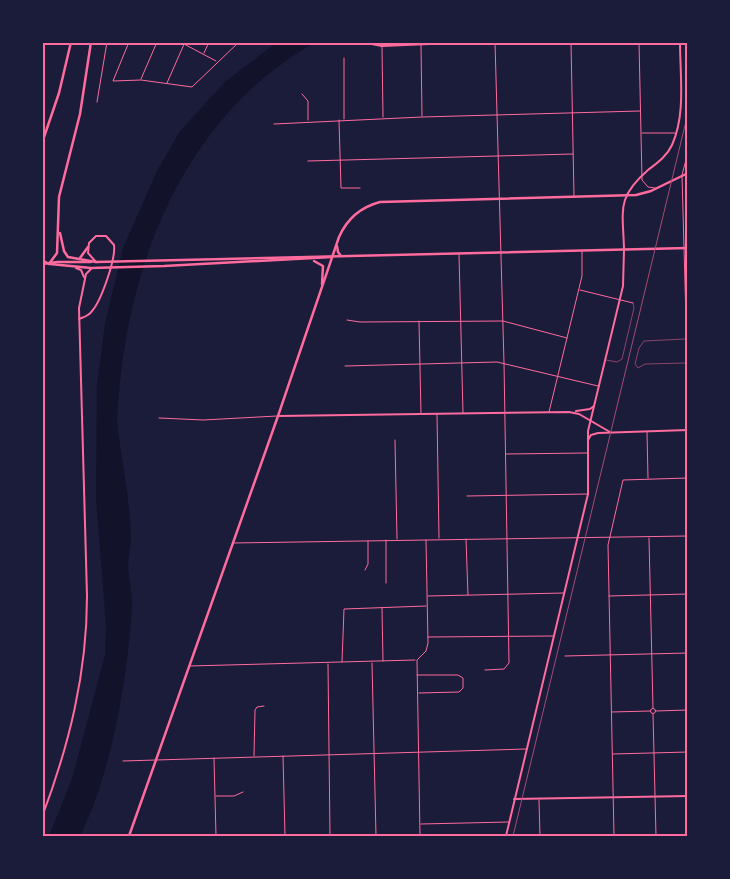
<svg xmlns="http://www.w3.org/2000/svg" width="730" height="879" font-family="'Work Sans',sans-serif">
<style>
.water{fill:#12122b}
.lines{fill:none;stroke-linecap:round;stroke-linejoin:round}
.service{stroke:#ff6b9d;stroke-width:0.5}
.minor{stroke:#ff6b9d;stroke-width:1}
.tertiary{stroke:#ff6b9d;stroke-width:2}
.secondary{stroke:#ff6b9d;stroke-width:2}
.primary{stroke:#ff6b9d;stroke-width:2.5}
.motorway{stroke:#ff6b9d;stroke-width:2.5}
.rail{stroke:#a44b75;stroke-width:1}
.neatline{fill:none;stroke:#ff6b9d;stroke-width:2}
</style>
<rect width="100%" height="100%" fill="#1b1b3a"/>
<path class="water" d="M 276,43 L 314,43 C 179,120 124,273 117,421 C 121,459 130,498 131,537 C 131,547 128,557 128,567 C 129,580 132,592 132,605 C 128,676 112,772 80,836 L 49,836 L 72,779 L 105,655 L 106,625 L 96,499 L 97,384 L 105,324 L 123,248 L 157,171 L 180,131 L 226,81 Z"/>
<g class="lines">
<g class="service">
<path d="M 685,339 L 644,341 L 639,348 L 635,364 L 638,368 L 645,364 L 685,363"/>
<path d="M 606,360 L 617,362 L 622,359 L 634,308 L 633,303"/>
</g>
<g class="minor">
<path d="M 129,42 L 113,81 L 141,80 L 192,87 L 239,42"/>
<path d="M 571,42 L 574,196"/>
<path d="M 639,42 L 642,180 L 648,187 L 655,188"/>
<path d="M 184,44 L 216,61"/>
<path d="M 421,45 L 422,116"/>
<path d="M 382,46 L 383,117"/>
<path d="M 204,53 L 209,42"/>
<path d="M 344,58 L 344,119"/>
<path d="M 141,79 L 157,42"/>
<path d="M 167,83 L 185,42"/>
<path d="M 302,94 L 308,101 L 308,120"/>
<path d="M 97,102 L 107,42"/>
<path d="M 339,120 L 341,188 L 360,188"/>
<path d="M 274,124 L 422,117 L 640,111"/>
<path d="M 642,133 L 675,133"/>
<path d="M 688,152 L 682,175 L 688,392"/>
<path d="M 308,161 L 573,154"/>
<path d="M 459,254 L 463,413"/>
<path d="M 580,290 L 633,303"/>
<path d="M 347,320 L 360,322 L 503,321 L 567,338"/>
<path d="M 419,321 L 421,414"/>
<path d="M 345,366 L 497,362 L 598,386"/>
<path d="M 549,412 L 582,276 L 582,251"/>
<path d="M 437,414 L 439,538"/>
<path d="M 159,418 L 203,420 L 277,416"/>
<path d="M 647,432 L 648,478"/>
<path d="M 395,440 L 397,539"/>
<path d="M 506,454 L 587,453"/>
<path d="M 467,496 L 588,494"/>
<path d="M 649,538 L 653,708"/>
<path d="M 466,539 L 468,595"/>
<path d="M 386,540 L 386,583"/>
<path d="M 233,543 L 688,536"/>
<path d="M 365,570 L 368,564 L 368,541"/>
<path d="M 428,596 L 564,593"/>
<path d="M 609,596 L 688,594"/>
<path d="M 382,608 L 383,661"/>
<path d="M 428,637 L 554,636"/>
<path d="M 565,656 L 688,653"/>
<path d="M 342,662 L 344,609 L 426,606"/>
<path d="M 372,663 L 376,836"/>
<path d="M 328,664 L 330,836"/>
<path d="M 190,666 L 415,660"/>
<path d="M 485,670 L 504,669 L 509,663 L 504,363 L 495,42"/>
<path d="M 417,675 L 458,675 L 463,678 L 463,688 L 459,692 L 419,693"/>
<circle cx="653" cy="711" r="2.5"/>
<path d="M 656,711 L 688,710"/>
<path d="M 612,712 L 650,711"/>
<path d="M 653,714 L 656,836"/>
<path d="M 613,754 L 688,752"/>
<path d="M 254,756 L 255,710 L 257,707 L 264,706"/>
<path d="M 283,756 L 285,836"/>
<path d="M 214,758 L 216,836"/>
<path d="M 123,761 L 526,749"/>
<path d="M 216,796 L 234,796 L 243,792"/>
<path d="M 539,800 L 540,836"/>
<path d="M 421,824 L 509,822"/>
<path d="M 420,836 L 417,660 L 426,651 L 428,643 L 426,540"/>
<path d="M 614,836 L 608,545 L 623,480 L 688,478"/>
</g>
<g class="tertiary">
<path d="M 361,42 L 382,46 L 477,42"/>
<path d="M 76,268 L 81,270 L 84,277"/>
<path d="M 79,319 C 84,317 89,316 92,311 C 101,301 116,259 114,245 L 106,236 L 96,236 L 89,243 L 88,253 L 96,262"/>
<path d="M 514,799 L 688,796"/>
<path d="M 42,817 C 69,745 87,674 87,596 L 79,308 L 86,274 L 91,269"/>
<path d="M 506,836 L 588,494 L 588,431 L 623,286 L 624,250"/>
</g>
<g class="secondary">
<path d="M 624,249 C 623,210 616,198 648,170 C 657,163 667,156 672,145 C 686,114 680,76 680,42"/>
<path d="M 576,411 L 590,409 L 594,406"/>
<path d="M 278,416 L 569,412 L 579,414 L 610,432"/>
<path d="M 588,440 L 591,435 L 598,433 L 688,430"/>
</g>
<g class="primary">
<path d="M 337,246 L 338,252 L 341,256"/>
<path d="M 314,261 L 323,266 L 322,284"/>
<path d="M 96,262 L 688,248"/>
<path d="M 42,264 L 57,262 L 91,262"/>
<path d="M 50,264 L 91,268 L 164,266 L 332,257"/>
<path d="M 129,836 L 278,416 L 339,237 C 347,219 361,207 380,202 L 636,195 L 651,191 L 688,173"/>
</g>
<g class="motorway">
<path d="M 42,143 L 59,93 L 71,42"/>
<path d="M 60,233 L 64,251 L 68,257 L 96,262"/>
<path d="M 80,258 L 88,247"/>
<path d="M 42,260 L 49,264 L 57,253 L 59,197 L 80,114 L 91,42"/>
</g>
<path class="rail" d="M 513,836 L 688,113"/>
</g>
<rect width="730" height="879" fill="none" stroke="#1b1b3a" stroke-width="88"/>
<rect x="44" y="44" width="642" height="791" class="neatline"/>
</svg>
